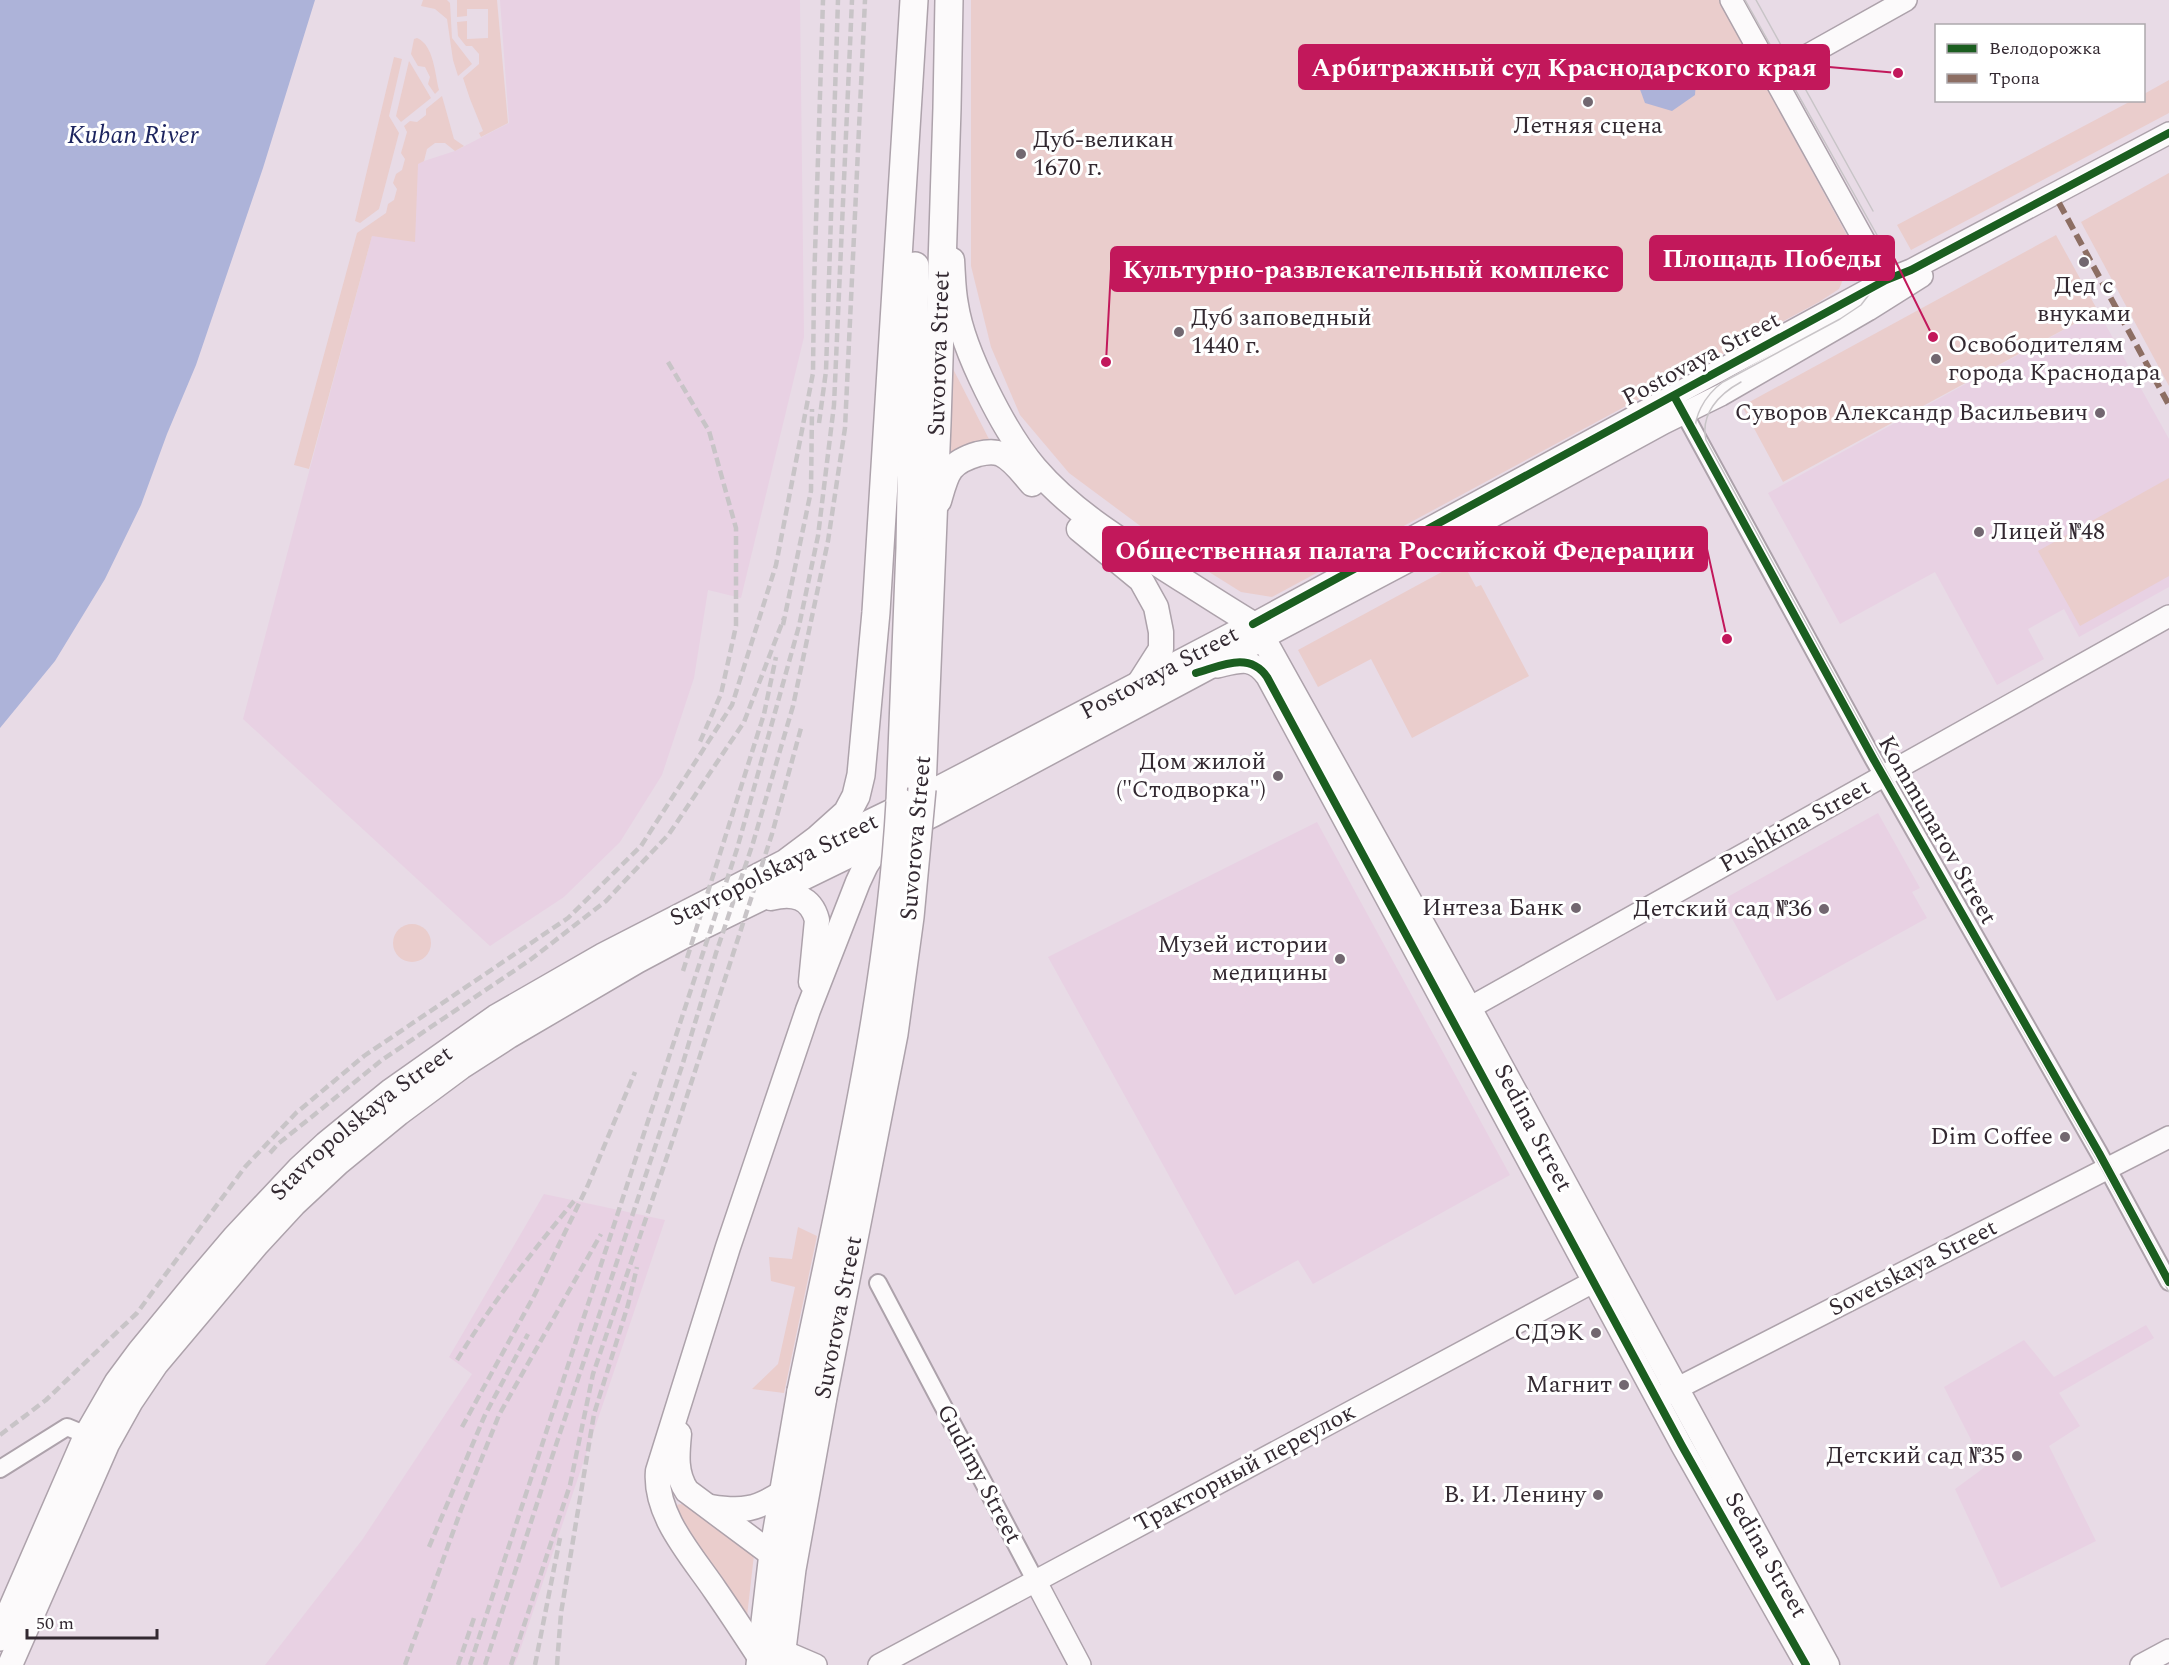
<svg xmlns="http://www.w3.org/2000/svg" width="2169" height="1665" font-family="Spectral,serif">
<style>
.built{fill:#e8d1e3}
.green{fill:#eacdcc}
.water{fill:#adb3d9}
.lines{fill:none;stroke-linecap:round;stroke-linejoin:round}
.minor-casing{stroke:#ada2ab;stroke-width:20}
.tertiary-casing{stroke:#ada2ab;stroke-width:24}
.secondary-casing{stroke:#ada2ab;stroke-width:27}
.primary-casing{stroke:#ada2ab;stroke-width:30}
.minor{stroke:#fcfafb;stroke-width:16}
.tertiary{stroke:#fcfafb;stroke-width:21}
.secondary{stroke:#fcfafb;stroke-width:24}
.primary{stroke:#fcfafb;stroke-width:27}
.tram{stroke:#c8c4c7;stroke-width:1.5}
.rail{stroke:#c8c4c7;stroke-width:4.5;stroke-dasharray:9 4.5;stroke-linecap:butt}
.primary-bridge-casing{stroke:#ada2ab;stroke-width:30;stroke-linecap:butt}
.primary-bridge{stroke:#fcfafb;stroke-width:27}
.quiet{stroke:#8d6e63;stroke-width:6;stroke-dasharray:12 6;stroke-linecap:butt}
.cycleway-casing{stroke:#fff;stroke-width:11}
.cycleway{stroke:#1b5e20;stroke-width:8}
.poi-dot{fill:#726770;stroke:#fff;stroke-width:2}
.labels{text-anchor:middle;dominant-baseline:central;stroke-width:6;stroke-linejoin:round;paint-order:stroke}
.poi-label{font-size:24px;fill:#332931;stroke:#fff;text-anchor:end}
.street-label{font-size:24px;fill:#332931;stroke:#fff}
.water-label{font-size:26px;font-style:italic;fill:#1c245f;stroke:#fff}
.leader{fill:none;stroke:#c2185b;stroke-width:2}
.callout-dot{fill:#c2185b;stroke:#fff;stroke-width:2}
.callout{fill:#c2185b;stroke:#c2185b;stroke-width:2}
.callout-label{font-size:26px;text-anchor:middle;font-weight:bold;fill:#fff}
</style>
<rect width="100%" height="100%" fill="#e8dbe6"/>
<g class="built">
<path d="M 500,0 L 800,0 L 804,337 L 741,598 L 708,590 L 694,678 L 662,775 L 620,842 L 564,897 L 490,946 L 243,719 L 372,236 L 418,163 L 455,151 L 509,123 Z"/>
<path d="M 2098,311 L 2169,439 L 2169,587 L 2079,637 L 2064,609 L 2028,629 L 2044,659 L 1997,685 L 1935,572 L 1840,624 L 1768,493 Z"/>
<path d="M 1878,813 L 1920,888 L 1912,892 L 1927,918 L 1777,1001 L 1722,900 Z"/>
<path d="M 1317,822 L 1510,1175 L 1313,1284 L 1298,1260 L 1235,1295 L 1048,957 Z"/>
<path d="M 544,1194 L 665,1220 L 515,1665 L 265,1665 L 362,1540 L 472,1374 L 449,1357 Z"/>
<path d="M 2146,1325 L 2154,1338 L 2059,1393 L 2080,1426 L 2049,1446 L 2096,1541 L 2001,1588 L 1955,1489 L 1985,1467 L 1944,1387 L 2024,1340 L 2054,1377 Z"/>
</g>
<g class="green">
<path d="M 423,0 L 447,0 L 450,3 L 452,38 L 472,64 L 458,76 L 453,60 L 447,19 L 435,9 L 421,6 Z"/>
<path d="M 457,0 L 497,0 L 508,123 L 481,137 L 479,133 L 483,131 L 470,99 L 463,78 L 479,64 L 479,54 L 472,46 L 466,46 L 458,36 L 457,22 L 467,21 L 467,39 L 488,38 L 488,9 L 467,9 L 467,16 L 457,17 Z"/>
<path d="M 971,0 L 1719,0 L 1850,241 L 1847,270 L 1839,289 L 1819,302 L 1272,597 L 1241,592 L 1166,545 L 1069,473 L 1020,415 L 991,347 L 971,266 Z"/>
<path d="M 417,38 C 434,45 435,75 439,90 L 435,94 L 428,84 L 430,77 L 425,67 L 418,66 L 411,54 L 414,39 Z"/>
<path d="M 394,57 L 402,59 L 389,116 L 399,133 L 379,209 L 360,223 L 355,221 Z"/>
<path d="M 409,61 L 431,98 L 401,122 L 396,116 Z"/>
<path d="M 2169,80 L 2169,113 L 1911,250 L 1897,225 L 2131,101 L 2144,100 L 2144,94 Z"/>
<path d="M 442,96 L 454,139 L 464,146 L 455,151 L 445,143 L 435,143 L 427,149 L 424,161 L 418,164 L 415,242 L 372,236 L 309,469 L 294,465 L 357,233 L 386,213 L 388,204 L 394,200 L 397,189 L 393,183 L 396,174 L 402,170 L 405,159 L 401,153 L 407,132 L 404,126 L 410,121 L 417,122 L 426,115 L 426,109 Z"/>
<path d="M 2169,173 L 2169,386 L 2081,222 Z"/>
<path d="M 2056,235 L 2098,311 L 1783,482 L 1742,406 Z"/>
<path d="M 949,361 L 992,445 L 946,461 Z"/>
<path d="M 2169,478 L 2169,576 L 2080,626 L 2038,551 Z"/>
<path d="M 1462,561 L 1476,587 L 1481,585 L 1529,676 L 1412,738 L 1371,659 L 1318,687 L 1298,650 Z"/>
<circle cx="412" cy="943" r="19"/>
<path d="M 798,1227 L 817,1236 L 784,1393 L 752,1389 L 778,1364 L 795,1287 L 771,1281 L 769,1257 L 792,1259 Z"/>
<path d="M 682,1504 L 702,1517 L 754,1555 L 747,1616 L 700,1550 L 675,1509 L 675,1505 Z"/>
</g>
<g class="water">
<path d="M 0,0 L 315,0 L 263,168 L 196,365 L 167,434 L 141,505 L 105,579 L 55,661 L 0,728 Z"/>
<path d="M 1677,48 L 1697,67 L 1695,95 L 1672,111 L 1645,103 L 1635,76 L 1649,52 Z"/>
</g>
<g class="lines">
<defs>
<g id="minor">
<path d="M 1679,404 L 1874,760 L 2099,1153 L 2169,1282"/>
<path d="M 878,1283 L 1035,1580"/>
<path d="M 0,1469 L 67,1427 L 96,1439"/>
</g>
<g id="tertiary">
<path d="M 1731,0 L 1886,280"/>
<path d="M 1772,75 L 1906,0"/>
<path d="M 1253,624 L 1886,280 L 1911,270 L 2169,133"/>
<path d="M 1263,638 L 1466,531 L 1664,423 L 1721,395 L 1868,310 L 1922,276"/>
<path d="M 1217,667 C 1239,662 1252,656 1267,677 L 1682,1446 L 1806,1665"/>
<path d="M 1455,1016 L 2169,616"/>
<path d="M 1664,1395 L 2169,1137"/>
<path d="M 1035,1580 L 1080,1665"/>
<path d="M 781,1650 L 816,1665"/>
<path d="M 879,1665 L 1606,1275"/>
<path d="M 2141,1665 L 2169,1650"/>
</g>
<g id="secondary">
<path d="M 952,260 C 953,275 953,290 956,305 C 963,351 1005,433 1035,468 C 1071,510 1118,539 1164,568 C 1194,587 1223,606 1253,624 L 1263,638 L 1469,1008 L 1827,1665"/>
<path d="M 939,501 C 947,473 948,463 978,454 C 986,452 994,451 1001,454 C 1014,460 1023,474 1032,484"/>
<path d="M 1079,529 L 1141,580 L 1156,607 L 1161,632 L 1161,649 L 1140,682"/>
<path id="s1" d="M 812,850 L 932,792 L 1253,624"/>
<path d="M 771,898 C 793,892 811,897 817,920 L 811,982"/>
<path d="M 679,1434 C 677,1454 675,1474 687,1491 L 785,1564"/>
<path d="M 711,1507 C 741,1512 757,1510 783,1492"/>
<path d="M 761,1659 C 746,1636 731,1613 715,1590 C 692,1556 654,1515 658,1471 L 728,1247 L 808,1010 L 858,882 L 866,865 L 882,840"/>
<path d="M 10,1665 L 107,1444 L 131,1401 L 156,1364 L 257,1244 L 294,1204 L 338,1163 L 399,1113 L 461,1067 L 509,1036 L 637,961 L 684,936 L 934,814 L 1263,638"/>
</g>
<g id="primary">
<path id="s2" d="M 922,789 L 937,423 L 947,108 L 949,0"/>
<path d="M 900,802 L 910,548 L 915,266"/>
<path id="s3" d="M 0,1637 L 88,1435 L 118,1383 L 141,1352 L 196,1285 L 236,1238 L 300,1170 L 327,1145 L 392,1092 L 497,1018 L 605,956 L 786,863 L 818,839 L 847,813 L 856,796 L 861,775 L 876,612 L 914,0"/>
<path d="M 760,1665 L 773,1553 L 801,1391"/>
<path d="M 780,1665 L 792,1569 L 823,1397"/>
</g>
</defs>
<use href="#minor" class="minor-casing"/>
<use href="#tertiary" class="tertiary-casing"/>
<use href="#secondary" class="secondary-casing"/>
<use href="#primary" class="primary-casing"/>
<use href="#minor" class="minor"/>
<use href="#tertiary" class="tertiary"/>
<use href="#secondary" class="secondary"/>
<use href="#primary" class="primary"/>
<g class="tram">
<path d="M 1745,0 L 1877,235 L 1882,249 L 1880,268 L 1871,292 L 1861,305 L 1840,319 L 1723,382 C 1705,395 1691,418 1696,441 L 1870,762 L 2103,1171 L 2169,1292"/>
<path d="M 1756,0 L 1873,211"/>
<path d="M 1741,382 C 1719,394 1700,414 1706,440 L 1899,794"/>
<path d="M 1924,839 L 2107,1158 L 2169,1272"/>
</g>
<g class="rail">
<path d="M 668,362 L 709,431 L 736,528 L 736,626 L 721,694 L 699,744"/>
<path d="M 819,423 L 826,371 L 838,0"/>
<path d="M 783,625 L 811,491 L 812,409"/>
<path d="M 683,971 L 764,714 L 776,657"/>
<path d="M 270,1153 L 278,1144 L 382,1060 L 530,960 L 606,901 L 669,834 L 744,722 L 784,618"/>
<path d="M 457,1360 C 492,1303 532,1252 574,1201"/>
<path d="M 462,1427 L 535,1294 L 588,1185 L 635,1072"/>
<path d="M 0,1435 L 46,1400 L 137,1313 L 245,1167 L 296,1113 L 364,1056 L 568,918 L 641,846 L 732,705 L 776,565 L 813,373 L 814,285 L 823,0"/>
<path d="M 429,1547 L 485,1415 L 528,1334"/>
<path d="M 405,1665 L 461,1510 L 499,1415 L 601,1234"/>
<path d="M 458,1665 L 474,1618"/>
<path d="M 470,1665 L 737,849 L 799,626 L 818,536 L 834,405 L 852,0"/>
<path d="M 485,1665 L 551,1460 L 682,1066 L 716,953 L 753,843 L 793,706 L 828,541 L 845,428 L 865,0"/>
<path d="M 511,1665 L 570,1485 L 593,1374 L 672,1142 L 772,834 L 801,728"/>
<path d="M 535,1665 L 560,1538"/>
<path d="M 557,1665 L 561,1613 L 594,1414 L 628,1305 L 637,1267"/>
</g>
<defs>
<g id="primary-bridge">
<path d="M 801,1391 C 841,1196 889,1001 900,802"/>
<path id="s4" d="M 823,1397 L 894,1034 L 910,917 L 922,789"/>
</g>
</defs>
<use href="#primary-bridge" class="primary-bridge-casing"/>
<use href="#primary-bridge" class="primary-bridge"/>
<path class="quiet" d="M 2059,203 L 2169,405"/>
<defs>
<g id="cycleway">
<path d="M 1674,396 L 1874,760 L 2099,1153 L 2169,1282"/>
<path d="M 1253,624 L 1886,280 L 1911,270 L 2169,133"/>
<path d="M 1196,673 C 1221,666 1249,651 1267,677 L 1682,1446 L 1806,1665"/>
</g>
</defs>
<use href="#cycleway" class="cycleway-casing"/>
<use href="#cycleway" class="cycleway"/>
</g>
<g class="poi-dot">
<circle cx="1588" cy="102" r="6"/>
<circle cx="1021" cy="154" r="6"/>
<circle cx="2084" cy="262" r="6"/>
<circle cx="1179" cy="332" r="6"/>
<circle cx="1936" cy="359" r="6"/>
<circle cx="2100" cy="413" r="6"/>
<circle cx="1979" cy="532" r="6"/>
<circle cx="1278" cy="776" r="6"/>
<circle cx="1576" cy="908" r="6"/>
<circle cx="1824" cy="909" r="6"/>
<circle cx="1340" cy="959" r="6"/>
<circle cx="2065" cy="1137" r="6"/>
<circle cx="1596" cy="1333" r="6"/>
<circle cx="1624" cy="1385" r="6"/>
<circle cx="2017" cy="1456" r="6"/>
<circle cx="1598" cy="1495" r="6"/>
</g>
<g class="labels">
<g class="poi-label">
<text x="1588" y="126" text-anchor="middle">Летняя сцена</text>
<text x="1033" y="140" text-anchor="start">Дуб-великан<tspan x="1033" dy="28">1670 г.</tspan></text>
<text x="2084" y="286" text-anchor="middle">Дед с<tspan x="2084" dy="28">внуками</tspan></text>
<text x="1191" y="318" text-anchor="start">Дуб заповедный<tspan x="1191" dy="28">1440 г.</tspan></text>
<text x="1948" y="345" text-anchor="start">Освободителям<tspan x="1948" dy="28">города Краснодара</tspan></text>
<text x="2088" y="413">Суворов Александр Васильевич</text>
<text x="1991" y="532" text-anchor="start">Лицей №48</text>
<text x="1266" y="762">Дом жилой<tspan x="1266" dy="28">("Стодворка")</tspan></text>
<text x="1564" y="908">Интеза Банк</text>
<text x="1812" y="909">Детский сад №36</text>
<text x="1328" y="945">Музей истории<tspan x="1328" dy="28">медицины</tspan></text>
<text x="2053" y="1137">Dim Coffee</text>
<text x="1584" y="1333">СДЭК</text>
<text x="1612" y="1385">Магнит</text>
<text x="2005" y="1456">Детский сад №35</text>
<text x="1586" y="1495">В. И. Ленину</text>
</g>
<g class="street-label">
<text stroke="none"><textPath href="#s2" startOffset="436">Suvorova Street</textPath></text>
<text transform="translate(1701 359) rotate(-28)">Postovaya Street</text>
<text stroke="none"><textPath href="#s1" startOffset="390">Postovaya Street</textPath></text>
<text transform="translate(1795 826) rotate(-29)">Pushkina Street</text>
<text transform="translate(1937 830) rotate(60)">Kommunarov Street</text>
<text transform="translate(916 838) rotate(-85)">Suvorova Street</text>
<text transform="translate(774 870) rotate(-26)">Stavropolskaya Street</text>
<text stroke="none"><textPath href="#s3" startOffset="638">Stavropolskaya Street</textPath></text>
<text transform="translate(1533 1128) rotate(62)">Sedina Street</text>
<text transform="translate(1913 1268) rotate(-27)">Sovetskaya Street</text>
<text stroke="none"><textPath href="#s4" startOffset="81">Suvorova Street</textPath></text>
<text transform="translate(1245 1468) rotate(-28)">Тракторный переулок</text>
<text transform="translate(979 1474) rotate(62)">Gudimy Street</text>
<text transform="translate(1766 1555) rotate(60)">Sedina Street</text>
</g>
<g class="water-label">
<text x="133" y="135">Kuban River</text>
</g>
</g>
<path class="leader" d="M1898 73L1829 67M1933 337L1894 258M1106 362L1111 269M1727 639L1707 549"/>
<g class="callout-dot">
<circle cx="1898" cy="73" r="6"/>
<circle cx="1933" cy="337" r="6"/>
<circle cx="1106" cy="362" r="6"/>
<circle cx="1727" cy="639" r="6"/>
</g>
<g class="callout">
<rect x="1299" y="45" width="530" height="44" rx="6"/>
<rect x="1650" y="236" width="244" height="44" rx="6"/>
<rect x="1111" y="247" width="511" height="44" rx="6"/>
<rect x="1103" y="527" width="604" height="44" rx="6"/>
</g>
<g class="callout-label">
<text x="1564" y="76">Арбитражный суд Краснодарского края</text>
<text x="1772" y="267">Площадь Победы</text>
<text x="1366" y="278">Культурно-развлекательный комплекс</text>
<text x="1405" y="559">Общественная палата Российской Федерации</text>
</g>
<rect x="1935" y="24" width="210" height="78" fill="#ffffff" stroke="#ada9ad" stroke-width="1.5"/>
<rect x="1947" y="44" width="30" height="9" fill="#1b5e20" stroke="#ada9ad" stroke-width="1.5"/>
<text x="1989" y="54" font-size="18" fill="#332931">Велодорожка</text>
<rect x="1947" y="74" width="30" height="9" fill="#8d6e63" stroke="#ada9ad" stroke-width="1.5"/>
<text x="1989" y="84" font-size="18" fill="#332931">Тропа</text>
<path d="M27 1629v9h130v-9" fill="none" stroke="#332931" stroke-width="3"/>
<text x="36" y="1629" font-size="18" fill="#332931" stroke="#ffffff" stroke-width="4.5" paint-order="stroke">50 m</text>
</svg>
